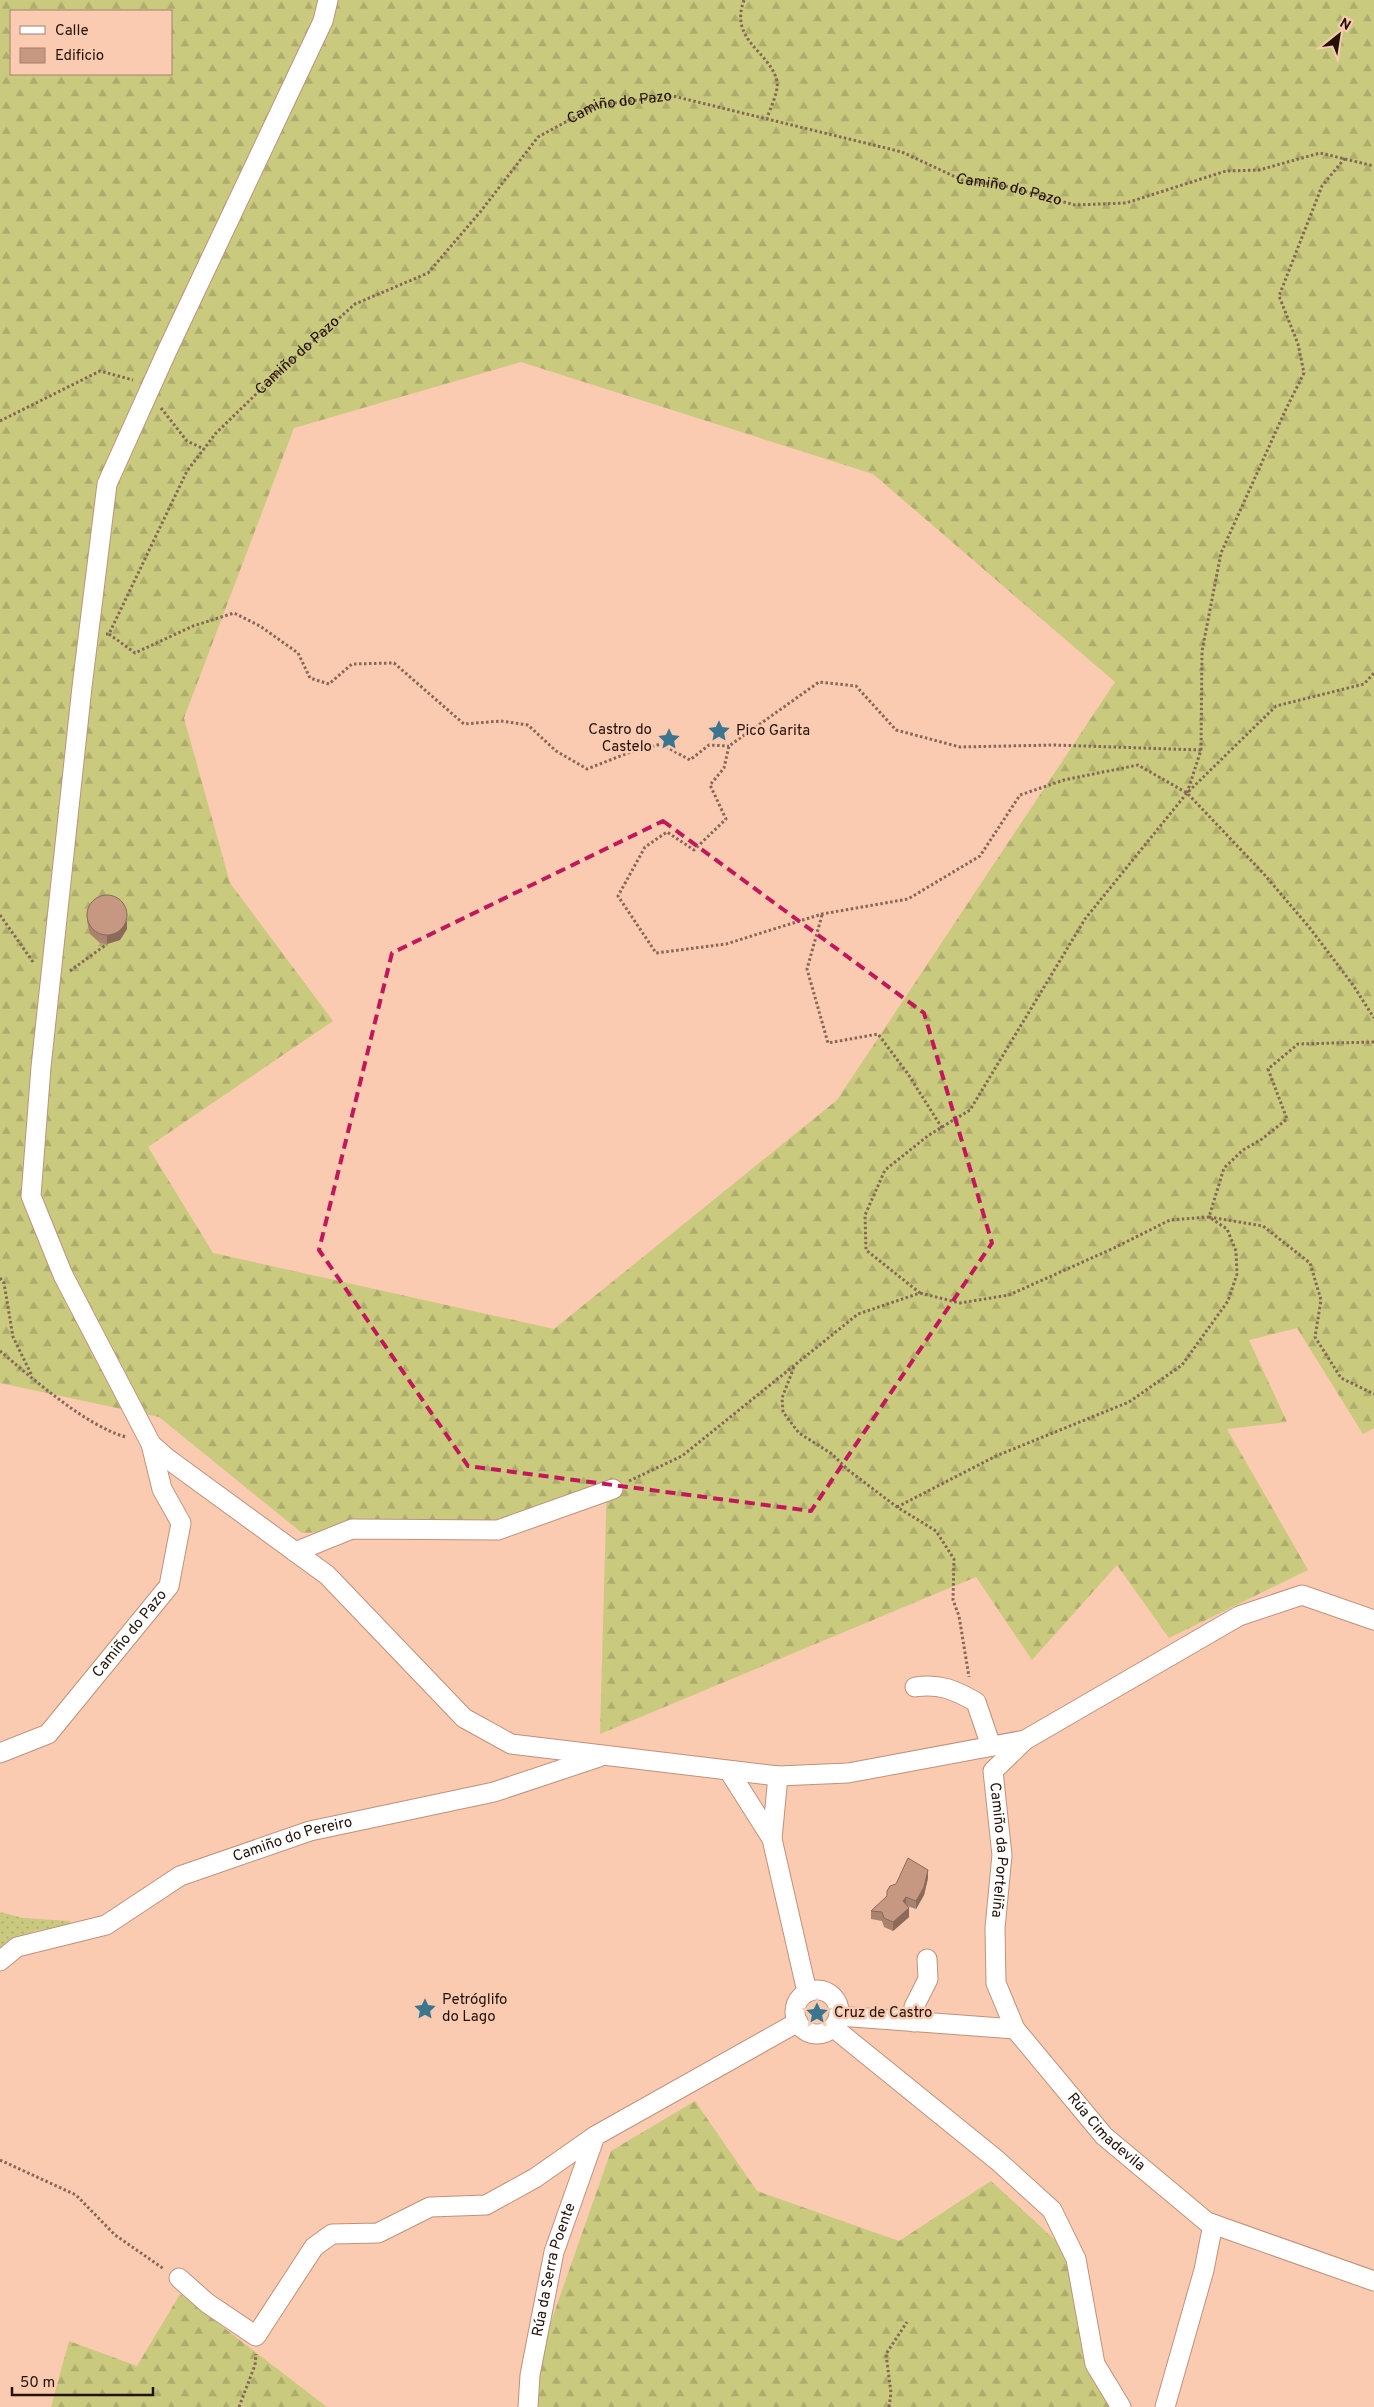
<svg xmlns="http://www.w3.org/2000/svg" width="1374" height="2407" font-family="Overpass,sans-serif">
<style>
.forest{fill:url(#forest-firs);fill-rule:evenodd}
.park{fill:url(#park-dots)}
.lines{fill:none;stroke-linecap:round;stroke-linejoin:round}
.minor-casing{stroke:#bf927b;stroke-width:21}
.path{stroke:#866757;stroke-width:3;stroke-dasharray:2.5 2.5;stroke-linecap:butt}
.minor{stroke:#fff;stroke-width:19}
.wall{fill:#aa836f}
.shaded-wall{fill:#8b6a5a}
.building{fill:#c69881;stroke:#8b6a5a}
.marked{fill:none;stroke:#c2185b;stroke-width:4;stroke-dasharray:10 6;stroke-linejoin:round}
.labels{text-anchor:middle;dominant-baseline:central;stroke-width:5;stroke-linejoin:round;paint-order:stroke}
.street-label{font-size:15px;fill:#221209;stroke:#facab1}
.poi-label{font-size:15px;fill:#221209;stroke:#facab1;text-anchor:start}
</style>
<defs>
<pattern id="forest-firs" width="22" height="20" patternUnits="userSpaceOnUse" patternTransform="scale(1.25)"><rect width="22" height="20" fill="#caca7e"/><path d="M5 1l3.5 6h-7zM16 11l3.5 6h-7z" fill="#adac6c"/></pattern>
<pattern id="park-dots" width="8" height="8" patternUnits="userSpaceOnUse" patternTransform="scale(1.25)"><rect width="8" height="8" fill="#caca7e"/><path d="M2 2h.1M6 6h.1" fill="none" stroke="#adac6c" stroke-width="1.8" stroke-linecap="round"/></pattern>
</defs>
<rect width="100%" height="100%" fill="#facab1"/>
<g class="forest">
<path d="M 0,0 L 1374,0 L 1374,1428 L 1363,1434 L 1297,1328 L 1249,1340 L 1287,1422 L 1227,1429 L 1308,1570 L 1169,1638 L 1117,1565 L 1032,1660 L 976,1577 L 600,1734 L 607,1480 L 501,1523 L 302,1533 L 159,1417 L 0,1383 ZM 11,11 L 171,11 L 171,74 L 11,74 ZM 521,362 L 873,474 L 1115,682 L 837,1100 L 554,1329 L 213,1253 L 148,1147 L 333,1021 L 230,883 L 184,718 L 294,428 Z"/>
<path d="M 695,2101 L 757,2191 L 899,2241 L 991,2181 L 1066,2250 L 1086,2366 L 1110,2407 L 521,2407 L 611,2151 Z"/>
<path d="M 180,2294 L 327,2407 L 51,2407 L 69,2341 L 137,2366 Z"/>
</g>
<path class="park" d="M 0,1912 L 23,1918 L 70,1921 L 70,1925 L 34,1931 L 0,1949 Z"/>
<g class="lines">
<defs>
<g id="minor">
<path d="M 328,0 L 323,21 L 167,351 L 107,484 L 82,687 L 41,1067 L 31,1196 L 63,1275 L 151,1444 L 168,1459 L 327,1575 L 464,1718 L 511,1744 L 778,1776 L 848,1773 L 1025,1740 L 1239,1616 L 1302,1595 L 1374,1620"/>
<path d="M 295,1552 L 352,1529 L 498,1530 L 613,1489"/>
<path d="M 915,1687 C 939,1683 955,1690 976,1702 L 991,1746"/>
<path id="s2" d="M 1025,1740 L 993,1771 L 1002,1855 L 995,1928 L 996,1983 L 1015,2029 L 1104,2136 L 1207,2222 L 1374,2281"/>
<path id="s3" d="M 0,1753 L 48,1734 L 169,1586 L 181,1523 L 162,1489 L 151,1444"/>
<path d="M 729,1771 L 772,1839"/>
<path d="M 778,1776 L 772,1839 L 807,1992"/>
<path id="s4" d="M 0,1961 L 17,1947 L 106,1925 L 180,1876 L 310,1831 L 494,1792 L 599,1757"/>
<circle cx="817" cy="2012" r="22"/>
<path d="M 839,2016 L 1015,2029"/>
<path d="M 914,2022 L 914,2007 L 928,1979 L 927,1959"/>
<path d="M 834,2028 L 998,2161 L 1052,2210 L 1076,2259 L 1095,2364 L 1121,2407"/>
<path d="M 179,2278 L 207,2303 L 256,2336 L 314,2247 L 332,2234 L 378,2233 L 430,2207 L 486,2205 L 535,2178 L 595,2136"/>
<path id="s5" d="M 528,2407 L 530,2375 L 554,2252 L 595,2136 L 798,2022"/>
<path d="M 1165,2407 L 1204,2270 L 1213,2224"/>
</g>
</defs>
<use href="#minor" class="minor-casing"/>
<g class="path">
<path d="M 744,0 C 729,41 769,50 777,81 C 779,91 770,109 767,118"/>
<path d="M 161,408 L 187,441 L 204,449"/>
<path d="M 0,421 L 100,371 L 133,380"/>
<path id="s1" d="M 106,634 L 109,634 L 187,471 L 216,433 L 281,370 L 355,304 L 428,273 L 481,211 L 538,137 L 597,105 L 673,96 L 902,152 L 962,180 L 1005,186 L 1075,205 L 1126,203 L 1226,171 L 1259,170 L 1320,153 L 1374,166"/>
<path d="M 109,634 L 135,653 L 193,626 L 234,613 L 260,626 L 298,653 L 310,678 L 329,684 L 352,664 L 394,663 L 464,724 L 501,721 L 528,725 L 556,751 L 587,769 L 628,753 L 661,744 L 690,760 L 709,745 L 729,746"/>
<path d="M 1201,750 L 1054,745 L 960,747 L 896,730 L 856,686 L 819,682 L 729,746 L 724,768 L 710,785 L 726,819 L 694,850 L 667,832 L 645,847 L 618,896 L 656,953 L 726,944 L 822,914 L 908,899 L 980,856 L 1020,795 L 1064,780 L 1138,765 L 1187,793 L 1263,873 L 1309,927 L 1353,985 L 1374,1018"/>
<path d="M 1187,793 L 1201,750 L 1202,651 L 1221,553 L 1286,409 L 1304,373 L 1298,344 L 1279,296 L 1322,186 L 1345,158"/>
<path d="M 0,915 L 33,962"/>
<path d="M 822,915 L 807,969 L 828,1043 L 878,1034 L 908,1074 L 942,1128"/>
<path d="M 70,971 L 107,944"/>
<path d="M 1374,1042 L 1298,1044 L 1268,1069 L 1287,1119 L 1262,1139 L 1243,1150 L 1224,1168 L 1209,1217 L 1263,1226 L 1310,1263 L 1321,1300 L 1315,1337 L 1341,1378 L 1374,1394"/>
<path d="M 0,1278 L 4,1283 L 13,1337 L 32,1376"/>
<path d="M 0,1351 C 33,1379 86,1426 126,1437"/>
<path d="M 794,1367 L 782,1398 L 783,1412 L 799,1433 L 832,1454 L 848,1470 L 897,1507 L 936,1531 L 954,1559 L 953,1600 L 959,1616 L 969,1677"/>
<path d="M 629,1481 L 682,1456 L 858,1314 L 920,1293 L 866,1250 L 865,1215 L 885,1170 L 929,1135 L 970,1110 L 1085,919 L 1187,793 L 1276,706 L 1364,684 L 1374,673"/>
<path d="M 897,1507 L 996,1456 L 1129,1402 L 1182,1365 L 1228,1301 L 1237,1274 L 1236,1251 L 1227,1229 L 1209,1217 L 1170,1220 L 1114,1248 L 1009,1295 L 960,1303 L 920,1293"/>
<path d="M 0,2160 L 76,2195 L 115,2235 L 164,2269"/>
<path d="M 239,2407 L 255,2365 L 256,2354"/>
<path d="M 889,2407 L 891,2393 L 886,2354 L 907,2322"/>
</g>
<use href="#minor" class="minor"/>
</g>
<g class="wall">
<path d="M 87,912 L 127,929 L 120,940 L 107,944 L 100,943 L 90,934 L 87,921 Z"/>
<path d="M 928,1878 L 924,1895 L 916,1909 L 907,1906 L 909,1917 L 893,1931 L 884,1927 L 882,1921 L 871,1919 L 871,1911 Z"/>
</g>
<g class="shaded-wall">
<path d="M 127,921 L 127,929 L 120,940 L 107,944 L 107,936 Z"/>
<path d="M 928,1870 L 928,1878 L 924,1895 L 916,1909 L 916,1901 Z"/>
<path d="M 906,1897 L 906,1906 L 903,1901 Z"/>
<path d="M 909,1908 L 909,1917 L 893,1931 L 893,1922 Z"/>
</g>
<g class="building">
<circle cx="107" cy="915" r="20"/>
<path d="M 908,1858 L 928,1870 L 924,1887 L 916,1901 L 906,1897 L 903,1901 L 909,1908 L 893,1922 L 884,1918 L 882,1912 L 871,1911 L 887,1896 L 887,1891 L 890,1886 L 896,1884 Z"/>
</g>
<path class="marked" d="M 663,821 L 924,1013 L 992,1243 L 811,1511 L 468,1466 L 319,1250 L 392,953 Z"/>
<defs>
<symbol id="sight-bare" viewBox="-9 -9 18 18"><path d="M0-6L1.8-2.2L6-1.7L2.9 1.2L3.7 5.4L0 3.3L-3.7 5.4L-2.9 1.2L-6-1.7L-1.8-2.2Z" fill="#3b758e" stroke="#facab1" stroke-width="2.5" paint-order="stroke"/></symbol>
</defs>
<g fill-rule="evenodd">
<use href="#sight-bare" x="703" y="715" width="32" height="32"/>
<use href="#sight-bare" x="653" y="723" width="32" height="32"/>
<use href="#sight-bare" x="409" y="1993" width="32" height="32"/>
<use href="#sight-bare" x="801" y="1997" width="32" height="32"/>
</g>
<g class="labels">
<g class="street-label">
<text stroke="none"><textPath href="#s1" startOffset="764">Camiño do Pazo</textPath></text>
<text stroke="none"><textPath href="#s1" startOffset="1169">Camiño do Pazo</textPath></text>
<text stroke="none"><textPath href="#s1" startOffset="344">Camiño do Pazo</textPath></text>
<text stroke="none"><textPath href="#s3" startOffset="181">Camiño do Pazo</textPath></text>
<text stroke="none"><textPath href="#s4" startOffset="321">Camiño do Pereiro</textPath></text>
<text stroke="none"><textPath href="#s2" startOffset="124">Camiño da Porteliña</textPath></text>
<text stroke="none"><textPath href="#s2" startOffset="445">Rúa Cimadevila</textPath></text>
<text stroke="none"><textPath href="#s5" startOffset="140">Rúa da Serra Poente</textPath></text>
</g>
<g class="poi-label">
<text x="652" y="730" text-anchor="end">Castro do<tspan x="652" dy="17">Castelo</tspan></text>
<text x="736" y="731">Pico Garita</text>
<text x="442" y="2000">Petróglifo<tspan x="442" dy="17">do Lago</tspan></text>
<text x="834" y="2013">Cruz de Castro</text>
</g>
</g>
<rect x="10" y="10" width="162" height="65" fill="#facab1" stroke="#a4806e"/>
<rect x="20" y="26" width="25" height="8" fill="#ffffff" stroke="#a4806e"/>
<text x="55" y="35" font-size="15" fill="#221209">Calle</text>
<rect x="20" y="48" width="25" height="15" fill="#c69881" stroke="#a4806e"/>
<text x="55" y="60" font-size="15" fill="#221209">Edificio</text>
<g transform="translate(1339 35) rotate(30)" stroke="#facab1" stroke-width="4" paint-order="stroke">
<path d="M0-4L9 19L0 12L-9 19Z" fill="#221209"/>
<text y="-8" font-size="14" font-weight="bold" text-anchor="middle" fill="#221209">N</text>
</g>
<path d="M12 2387v8h141v-8" fill="none" stroke="#221209" stroke-width="2.5"/>
<text x="20" y="2387" font-size="15" fill="#221209" stroke="#facab1" stroke-width="4" paint-order="stroke">50 m</text>
</svg>
